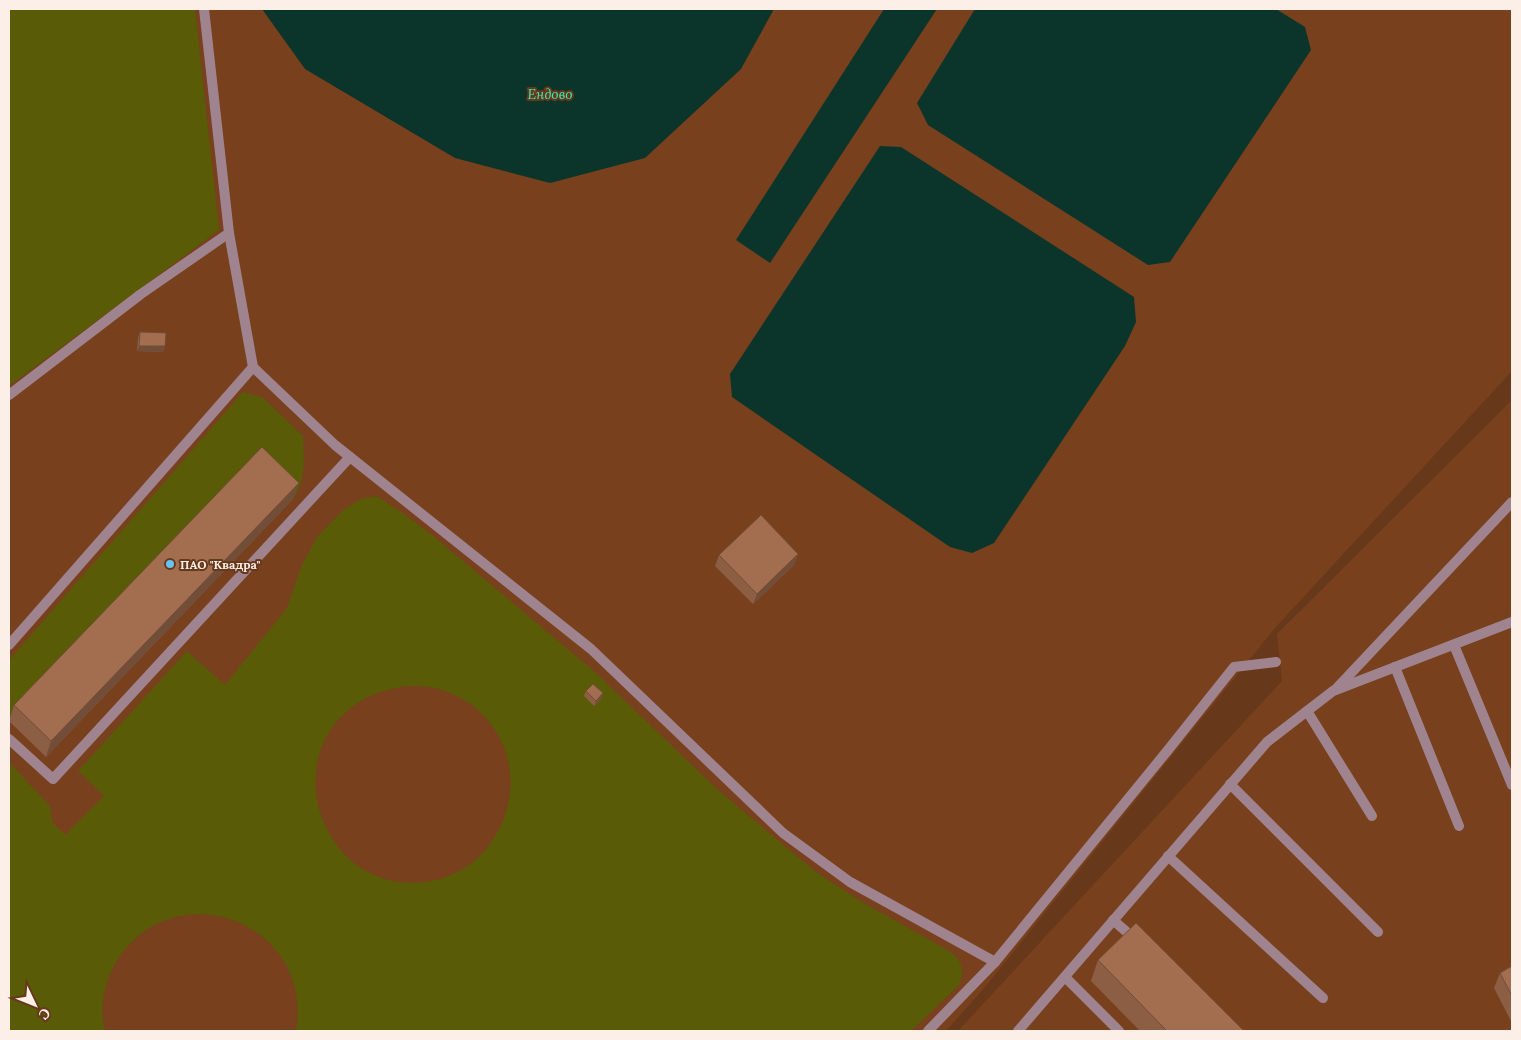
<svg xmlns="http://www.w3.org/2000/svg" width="1521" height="1040" font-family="Lora,serif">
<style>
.built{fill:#78401d}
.green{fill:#595b07;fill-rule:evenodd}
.water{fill:#0b352a}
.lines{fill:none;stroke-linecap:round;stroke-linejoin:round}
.lane{stroke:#9f848f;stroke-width:10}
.wall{fill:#8c5f45}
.shaded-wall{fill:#724d38}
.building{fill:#a36e50;stroke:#724d38}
.poi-dot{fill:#67c4f0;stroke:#68381a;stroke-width:2}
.labels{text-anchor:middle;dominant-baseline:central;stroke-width:4;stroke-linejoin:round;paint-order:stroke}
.poi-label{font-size:12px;font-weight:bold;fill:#fbefe8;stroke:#68381a;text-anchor:start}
.water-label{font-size:14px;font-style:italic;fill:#34edbe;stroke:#68381a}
</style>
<rect width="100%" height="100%" fill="#68381a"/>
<g class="built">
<path d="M 9,9 L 1512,9 L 1512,371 L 1275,628 L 985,987 L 946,1031 L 9,1031 Z"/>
<path d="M 1512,400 L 1512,1031 L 958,1031 L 1282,681 L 1277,634 Z"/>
</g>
<g class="green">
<path d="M 9,9 L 195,9 L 219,230 L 9,386 Z"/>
<path d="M 243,392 L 262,397 L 303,436 C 304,458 306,480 294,498 L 9,721 L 9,660 Z"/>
<path d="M 376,496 L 397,509 L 432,535 L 595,672 L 719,791 L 816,872 L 862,902 L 951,952 C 962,962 965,970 959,985 L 911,1031 L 296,1031 C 315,923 174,868 116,962 C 104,982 99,1008 105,1031 L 9,1031 L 9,762 L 50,806 L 52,822 L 65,835 L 104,796 L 78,771 L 187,651 L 225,685 L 287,608 L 301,567 L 317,537 L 343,510 L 361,499 ZM 404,686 C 417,686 430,686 442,690 C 511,712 532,794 486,849 C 473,865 453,877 432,881 C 321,901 269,748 368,697 C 380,691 392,689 404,686 Z"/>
</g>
<g class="water">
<path d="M 262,9 L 774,9 L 741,69 L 645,158 L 550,183 L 455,158 L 305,69 Z"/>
<path d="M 884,9 L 937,9 L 770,263 L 736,240 Z"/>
<path d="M 975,9 L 1276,9 L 1305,27 L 1311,50 L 1170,262 L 1148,265 L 928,125 L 917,103 Z"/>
<path d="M 880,146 L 901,147 L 1134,297 L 1136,322 L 1125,346 L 994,543 L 972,553 L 950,547 L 732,397 L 730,374 Z"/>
</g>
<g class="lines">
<g class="lane">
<path d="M 253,367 L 335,445 L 591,649 L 783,833 L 850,882 L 995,962"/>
<path d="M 9,395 L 141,294 L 229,233 L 204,9"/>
<path d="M 9,645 L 253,367 L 229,233"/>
<path d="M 1454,645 L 1512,785"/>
<path d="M 1395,667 L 1459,826"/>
<path d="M 1336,689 L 1512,502"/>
<path d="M 1307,711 L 1372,816"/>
<path d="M 9,739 L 53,779 L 350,457"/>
<path d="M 1230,784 L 1378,932"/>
<path d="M 1168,856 L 1323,998"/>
<path d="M 1113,920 L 1137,941"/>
<path d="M 1065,977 L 1119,1031"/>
<path d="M 928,1031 L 995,962 L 1168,750 L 1234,667 L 1276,662"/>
<path d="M 1018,1031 L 1267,742 L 1333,691 L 1512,622"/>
</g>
</g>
<g class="wall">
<path d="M 140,332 L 165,346 L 163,352 L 137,351 L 138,338 Z"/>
<path d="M 294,498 L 46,757 L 9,721 L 14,705 Z"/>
<path d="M 798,554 L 794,565 L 753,604 L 715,566 L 719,555 Z"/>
<path d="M 586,691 L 603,693 L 601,699 L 594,706 L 584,696 Z"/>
<path d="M 1098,960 L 1244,1031 L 1140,1031 L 1091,981 Z"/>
<path d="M 1512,966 L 1512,1023 L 1494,988 L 1500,973 Z"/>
</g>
<g class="shaded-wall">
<path d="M 139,346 L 165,346 L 163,352 L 137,351 Z"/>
<path d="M 299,483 L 294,498 L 46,757 L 51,741 Z"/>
<path d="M 798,554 L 794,565 L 753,604 L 757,594 Z"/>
<path d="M 603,693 L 601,699 L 594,706 L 596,701 Z"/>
</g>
<g class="building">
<path d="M 140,332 L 166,333 L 165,346 L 139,346 Z"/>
<path d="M 262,447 L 299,483 L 51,741 L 14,705 Z"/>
<path d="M 761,515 L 798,554 L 757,594 L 719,555 Z"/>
<path d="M 593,684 L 603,693 L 596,701 L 586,691 Z"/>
<path d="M 1136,923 L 1244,1031 L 1167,1031 L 1098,960 Z"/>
<path d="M 1512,966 L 1512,996 L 1500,973 Z"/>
</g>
<circle class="poi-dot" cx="170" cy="564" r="5"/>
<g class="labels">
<g class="poi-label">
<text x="180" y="564">ПАО "Квадра"</text>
</g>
<g class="water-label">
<text x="550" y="94">Ендово</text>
</g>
</g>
<rect width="1521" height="1040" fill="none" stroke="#fbefe8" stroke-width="20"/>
<g transform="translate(35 1005) rotate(133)" stroke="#68381a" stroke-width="4" paint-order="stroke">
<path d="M0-4L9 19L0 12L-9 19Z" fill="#fbefe8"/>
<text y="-8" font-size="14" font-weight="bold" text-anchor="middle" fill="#fbefe8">С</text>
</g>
</svg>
